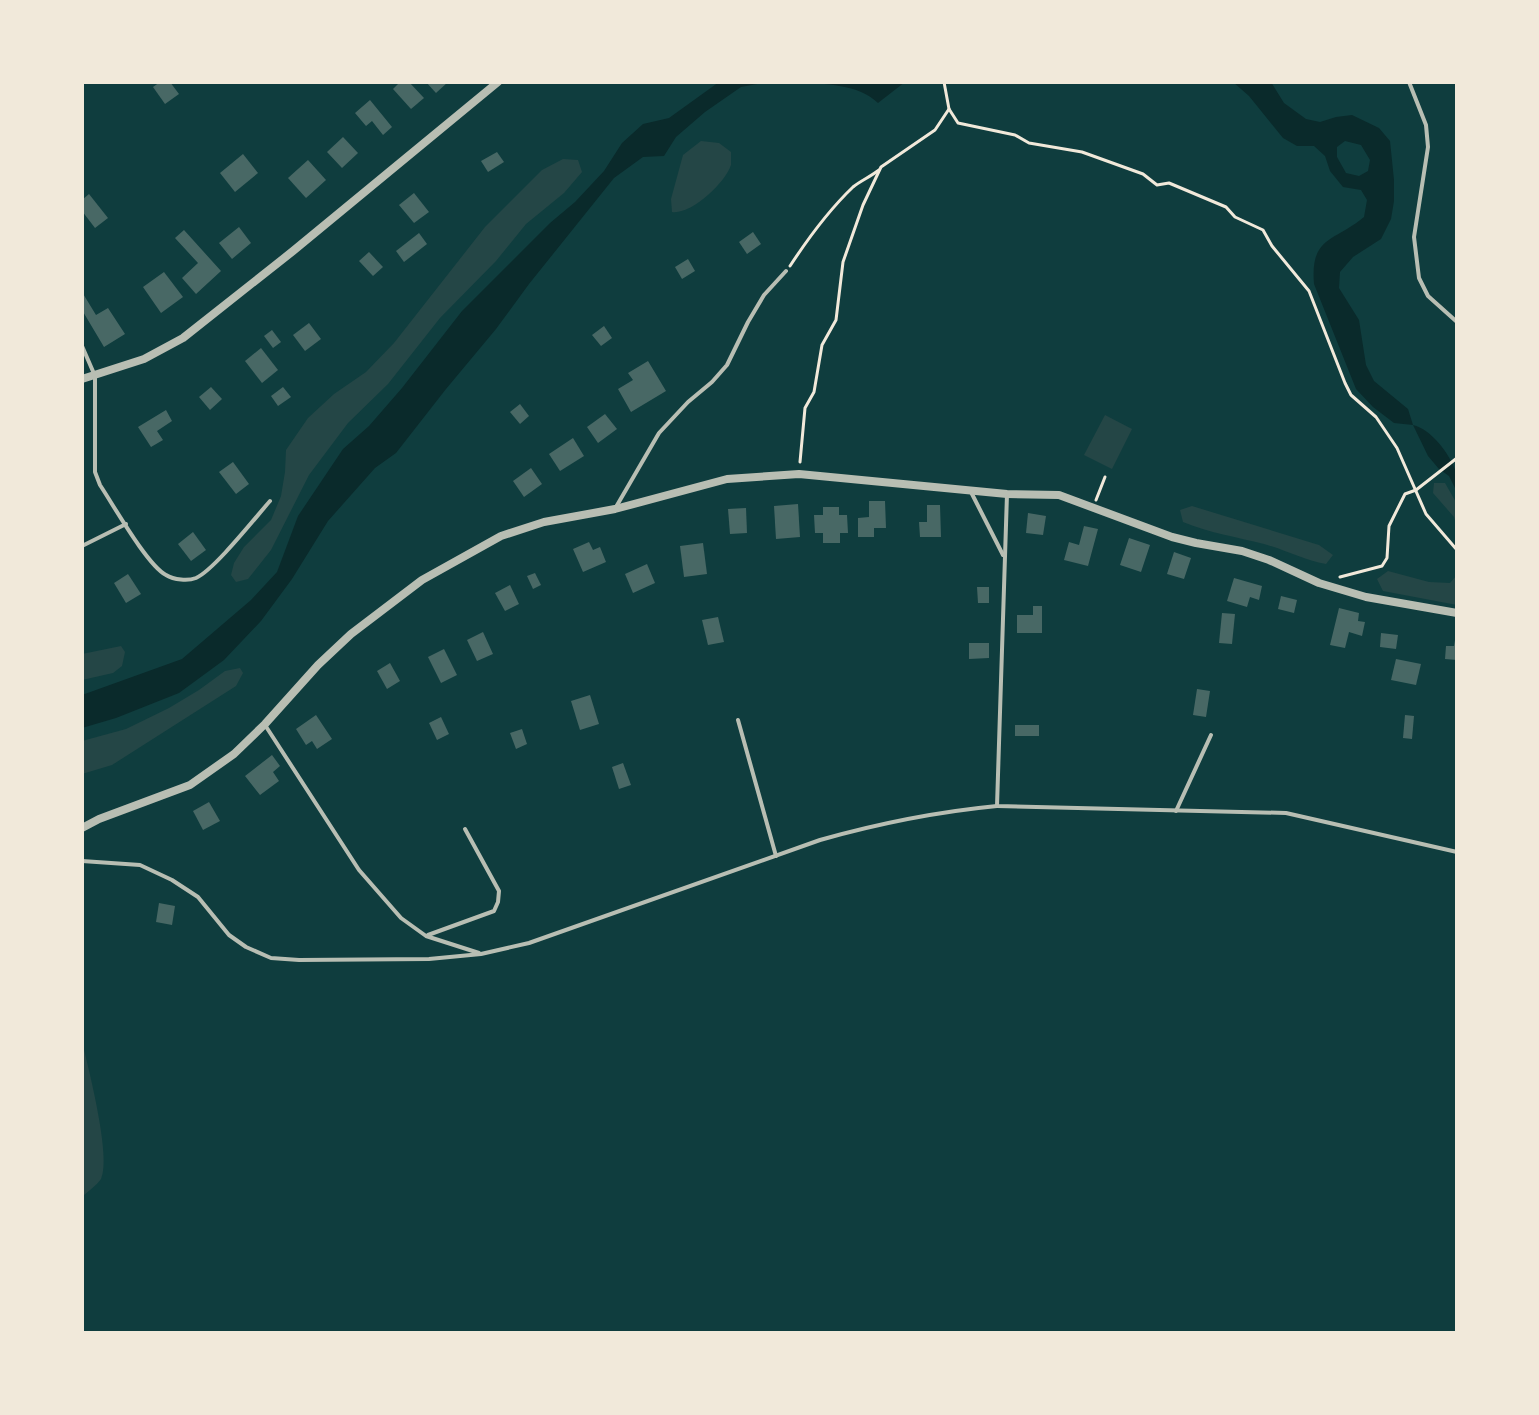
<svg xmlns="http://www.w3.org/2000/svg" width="1539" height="1415" font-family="'Roboto Condensed',sans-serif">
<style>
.green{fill:#244646}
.water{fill:#0a2a2b;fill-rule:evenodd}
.building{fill:#486865}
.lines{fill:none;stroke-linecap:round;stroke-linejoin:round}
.path{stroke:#f1e9da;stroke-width:3}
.service{stroke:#b8beb3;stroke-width:4}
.minor{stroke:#b8beb3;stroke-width:8}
</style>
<rect width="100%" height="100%" fill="#0f3d3e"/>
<g class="green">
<path d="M 701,141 L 719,143 L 731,152 C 731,154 731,164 731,165 C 725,183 691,215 672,212 L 671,199 L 683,155 Z"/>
<path d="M 563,159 L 578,160 L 582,172 L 564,193 L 526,224 L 496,261 L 440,318 L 388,384 L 348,423 L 309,475 L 271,550 L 248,579 L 236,582 L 231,575 L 234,563 L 244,547 L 271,520 L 281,496 L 285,472 L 286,450 L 308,418 L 334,394 L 366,372 L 394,343 L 485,227 L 542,170 Z"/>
<path d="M 1105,415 L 1132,429 L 1112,469 L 1084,455 Z"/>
<path d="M 1434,483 L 1445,483 L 1457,504 L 1457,528 L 1454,517 L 1433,493 Z"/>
<path d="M 1192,506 L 1319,545 L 1333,555 L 1326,564 C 1304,560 1286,550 1264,544 C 1237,537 1209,533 1183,522 L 1180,510 Z"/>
<path d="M 1388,571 L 1429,582 L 1450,583 L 1457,575 L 1457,605 L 1383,591 L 1377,579 Z"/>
<path d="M 121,646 L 125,652 L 122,666 L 113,673 L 82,680 L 82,654 Z"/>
<path d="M 240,668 L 243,673 L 236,686 L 112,765 L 82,774 L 82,741 L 126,729 L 169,708 L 199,690 L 225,671 Z"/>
<path d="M 82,1041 C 88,1067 112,1158 101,1179 C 97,1185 87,1192 82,1197 Z"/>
</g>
<g class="water">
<path d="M 719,82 L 768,82 L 741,87 L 705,112 L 676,137 L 664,156 L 643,157 L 614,178 L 529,284 L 496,329 L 446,389 L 396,453 L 375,468 L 328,521 L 292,579 L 261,621 L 224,660 L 179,693 L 116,718 L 82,728 L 82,695 L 182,659 L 251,600 L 277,572 L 298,516 L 343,449 L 369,426 L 402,388 L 462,311 L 550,223 L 575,202 L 604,171 L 622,143 L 643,124 L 669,118 Z"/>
<path d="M 798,82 L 905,82 L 878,103 C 859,84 824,84 798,82 Z"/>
<path d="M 1233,82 L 1271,82 L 1284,103 L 1306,119 L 1320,122 L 1336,117 L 1352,115 L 1379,128 L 1390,141 L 1394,180 L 1394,201 L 1391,219 L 1381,239 L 1353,257 L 1340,272 L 1339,288 L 1359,320 L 1366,365 L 1374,381 L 1408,409 L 1413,425 C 1431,429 1450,454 1456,472 C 1458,478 1457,486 1457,492 L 1449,476 L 1439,469 L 1428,456 L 1413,425 L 1394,423 L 1373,407 L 1356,389 L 1314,284 C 1310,236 1334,242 1364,217 L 1367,200 L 1361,190 L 1343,187 L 1330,171 L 1325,156 L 1314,146 L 1297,146 L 1283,138 L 1249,96 ZM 1345,141 L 1361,145 L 1370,160 L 1368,171 L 1359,176 L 1346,173 L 1337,157 L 1337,147 Z"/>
</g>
<g class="building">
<path d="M 160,82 L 170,82 L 179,94 L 165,104 L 153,87 Z"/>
<path d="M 400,82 L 409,82 L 424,98 L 411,109 L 393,89 Z"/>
<path d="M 426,82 L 448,82 L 436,93 Z"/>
<path d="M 370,100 L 392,127 L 383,135 L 372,121 L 366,126 L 355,113 Z"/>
<path d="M 343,137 L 358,153 L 342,168 L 327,152 Z"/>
<path d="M 497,152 L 504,162 L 488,172 L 481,161 Z"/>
<path d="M 243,154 L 258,173 L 235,192 L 220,173 Z"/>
<path d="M 308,160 L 326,180 L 306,198 L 288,178 Z"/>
<path d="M 414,193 L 429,212 L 414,223 L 399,205 Z"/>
<path d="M 89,194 L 108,218 L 95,228 L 82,211 L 82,200 Z"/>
<path d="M 239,227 L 251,243 L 232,259 L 219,243 Z"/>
<path d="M 184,230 L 221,271 L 196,294 L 182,278 L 198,263 L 175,238 Z"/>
<path d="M 753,232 L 761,244 L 747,254 L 739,242 Z"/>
<path d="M 419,233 L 427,244 L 404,262 L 396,251 Z"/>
<path d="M 369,252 L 383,267 L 373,276 L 359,261 Z"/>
<path d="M 688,259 L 695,271 L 682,279 L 675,267 Z"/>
<path d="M 164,272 L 183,297 L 161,313 L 143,287 Z"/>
<path d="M 82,292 L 96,315 L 108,308 L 125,334 L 104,347 L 82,310 Z"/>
<path d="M 309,323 L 321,339 L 305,351 L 293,335 Z"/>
<path d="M 604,326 L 612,338 L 601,346 L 592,335 Z"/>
<path d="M 272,330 L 281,342 L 273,348 L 264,336 Z"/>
<path d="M 261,348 L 278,370 L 262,383 L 245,361 Z"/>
<path d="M 648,361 L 666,391 L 631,412 L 618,389 L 633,380 L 628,373 Z"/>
<path d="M 211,387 L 222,399 L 210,410 L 199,397 Z"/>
<path d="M 283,387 L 291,397 L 278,406 L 271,396 Z"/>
<path d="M 520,404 L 529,416 L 520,424 L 510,412 Z"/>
<path d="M 166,410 L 172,421 L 157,431 L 163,440 L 151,447 L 138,427 Z"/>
<path d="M 605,414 L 617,429 L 598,443 L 587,427 Z"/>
<path d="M 573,438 L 584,456 L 560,471 L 549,454 Z"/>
<path d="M 233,462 L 249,484 L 236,494 L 219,472 Z"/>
<path d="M 531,468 L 542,484 L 524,497 L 513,481 Z"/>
<path d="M 869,501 L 885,501 L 886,528 L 874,528 L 874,537 L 858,537 L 858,518 L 869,517 Z"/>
<path d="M 798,504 L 800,537 L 776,539 L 774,506 Z"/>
<path d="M 927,505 L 940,505 L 941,537 L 920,537 L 919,522 L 927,522 Z"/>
<path d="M 823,507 L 839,507 L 839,515 L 847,515 L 848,533 L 840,533 L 840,543 L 823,543 L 823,533 L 815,533 L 814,515 L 823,515 Z"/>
<path d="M 746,508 L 747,533 L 730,534 L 728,509 Z"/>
<path d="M 1028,513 L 1046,516 L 1043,535 L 1026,533 Z"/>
<path d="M 1084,526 L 1098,529 L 1088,566 L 1064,560 L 1069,542 L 1079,545 Z"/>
<path d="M 193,532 L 206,550 L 191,561 L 178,544 Z"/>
<path d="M 1129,538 L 1150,545 L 1141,572 L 1120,565 Z"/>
<path d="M 589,542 L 593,550 L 600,547 L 606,562 L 583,572 L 573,549 Z"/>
<path d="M 703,543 L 707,574 L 684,577 L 680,546 Z"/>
<path d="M 1174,552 L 1191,558 L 1184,579 L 1167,574 Z"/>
<path d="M 647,564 L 655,583 L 633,593 L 625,574 Z"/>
<path d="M 535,573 L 541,585 L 533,589 L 527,576 Z"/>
<path d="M 128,574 L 141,594 L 126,603 L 114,583 Z"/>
<path d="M 1234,578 L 1262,586 L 1259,600 L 1250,597 L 1247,607 L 1227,601 Z"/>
<path d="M 510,585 L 519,604 L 505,611 L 495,593 Z"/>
<path d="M 977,587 L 989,587 L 989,603 L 978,603 Z"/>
<path d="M 1281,596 L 1297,600 L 1294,613 L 1278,609 Z"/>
<path d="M 1033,606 L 1042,606 L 1042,633 L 1017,633 L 1017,615 L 1033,615 Z"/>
<path d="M 1339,608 L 1359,613 L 1358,621 L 1365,622 L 1362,636 L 1349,632 L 1345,648 L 1330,645 Z"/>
<path d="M 1222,613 L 1235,614 L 1232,644 L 1219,643 Z"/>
<path d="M 718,617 L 724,642 L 708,645 L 702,620 Z"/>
<path d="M 483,632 L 493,654 L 477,661 L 467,640 Z"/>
<path d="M 1381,633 L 1398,635 L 1396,649 L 1380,647 Z"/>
<path d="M 1455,640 L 1457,641 L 1457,660 L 1445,659 L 1446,646 L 1454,646 Z"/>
<path d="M 969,643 L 989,643 L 989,658 L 969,659 Z"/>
<path d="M 444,649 L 457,675 L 441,683 L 428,657 Z"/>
<path d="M 1396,659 L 1421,664 L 1416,685 L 1391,680 Z"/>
<path d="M 390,663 L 400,681 L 387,689 L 377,671 Z"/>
<path d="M 1197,689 L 1210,691 L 1206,717 L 1193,715 Z"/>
<path d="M 590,695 L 599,724 L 580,730 L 571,701 Z"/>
<path d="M 316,715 L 332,739 L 317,749 L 312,741 L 306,745 L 296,729 Z"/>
<path d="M 1405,715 L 1414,716 L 1412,739 L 1403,738 Z"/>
<path d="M 441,717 L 449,734 L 437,740 L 429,723 Z"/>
<rect x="1015" y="725" width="24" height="11"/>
<path d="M 522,729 L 527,744 L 516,749 L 510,733 Z"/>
<path d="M 272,755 L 280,766 L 273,772 L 279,781 L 260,795 L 245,776 Z"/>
<path d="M 623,763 L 631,785 L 619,789 L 612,767 Z"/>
<path d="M 209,802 L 220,821 L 203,830 L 193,811 Z"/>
<path d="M 159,903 L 175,906 L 172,925 L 156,922 Z"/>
</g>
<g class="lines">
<g class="path">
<path d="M 944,82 L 949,109 L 958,123 L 1015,135 L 1029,143 L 1082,152 L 1143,174 L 1157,185 L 1169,183 L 1226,207 L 1235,217 L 1263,230 L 1272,246 L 1309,291 L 1345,383 L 1351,395 L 1376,417 L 1397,448 L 1426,514 L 1457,550"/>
<path d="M 790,266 C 807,240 830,209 853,187 C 860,181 870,177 879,170"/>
<path d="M 800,462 L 805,408 L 814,392 L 822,345 L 836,320 L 843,262 L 863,205 L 881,167 L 935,130 L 949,109"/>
<path d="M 1096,500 L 1105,477"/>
<path d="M 1340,577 L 1382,566 L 1387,558 L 1389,526 L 1405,494 L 1416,490 L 1457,458"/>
</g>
<g class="service">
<path d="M 1409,82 L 1426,125 L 1428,147 L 1414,237 L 1419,278 L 1428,296 L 1457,322"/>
<path d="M 82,346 L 95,376 L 95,472 L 100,485 C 114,506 147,565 166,575 C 174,580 188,581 196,578 C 214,570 255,518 270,501"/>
<path d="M 971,492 L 1003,555"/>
<path d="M 1007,494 L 997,806 L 1286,813 L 1457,852"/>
<path d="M 616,507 L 659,433 L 688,402 L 712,382 L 727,365 L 748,322 L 764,295 L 786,271"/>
<path d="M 82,546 L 126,524"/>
<path d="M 738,720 L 776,856"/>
<path d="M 265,725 L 359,870 L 401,918 L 426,936 L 479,953"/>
<path d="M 1176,811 L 1211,735"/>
<path d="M 82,861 L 140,865 L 172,880 L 198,897 L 229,935 L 246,947 L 271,958 L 299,960 L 429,959 L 481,954 L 529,943 L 820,840 C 880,823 935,812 997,806"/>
<path d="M 428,935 L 494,911 L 498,902 L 499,891 L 465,829"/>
</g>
<g class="minor">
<path d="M 82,379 L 144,359 L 183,338 L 293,251 L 498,82"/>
<path d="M 82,828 L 99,819 L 190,785 L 234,754 L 265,724 L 318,665 L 351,634 L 422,580 L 501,536 L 544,522 L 615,509 L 727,479 L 799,474 L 1007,494 L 1059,495 L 1172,537 L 1196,543 L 1242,551 L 1269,560 L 1319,583 L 1366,597 L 1457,613"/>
</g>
</g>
<rect width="1539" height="1415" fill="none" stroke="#f1e9da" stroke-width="168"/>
</svg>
